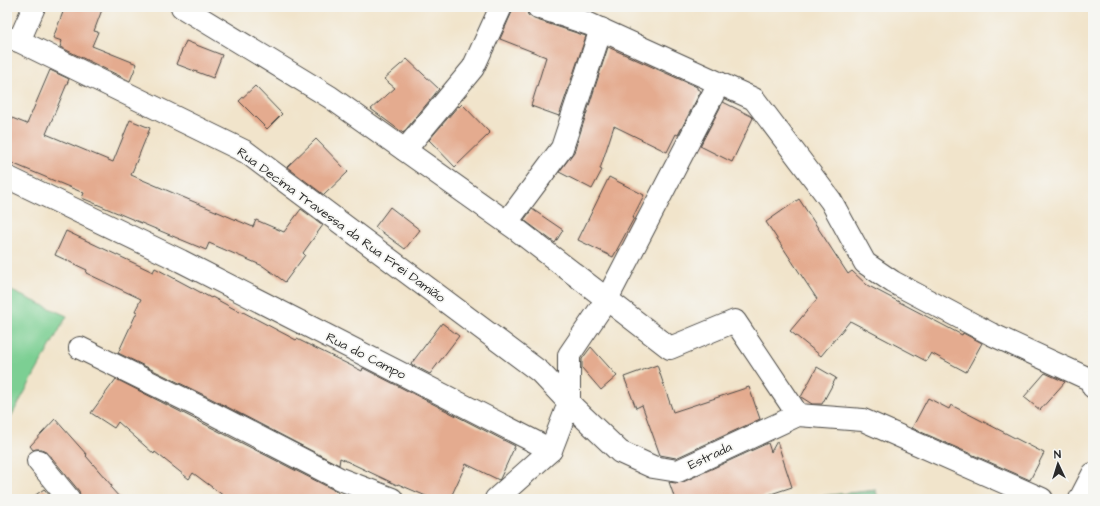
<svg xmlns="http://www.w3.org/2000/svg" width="1100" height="506" font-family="'Architects Daughter',sans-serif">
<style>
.green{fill:#7bcf93;stroke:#537d5f}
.forest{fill:#64b27d;stroke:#486e54}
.building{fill:#e4ab8f}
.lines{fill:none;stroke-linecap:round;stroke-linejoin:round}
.minor-casing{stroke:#494743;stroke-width:24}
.minor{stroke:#fff;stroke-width:22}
.labels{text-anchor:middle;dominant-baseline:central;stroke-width:3.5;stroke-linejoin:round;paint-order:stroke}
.street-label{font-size:13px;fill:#2b2b2b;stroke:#f6f6f2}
</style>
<rect width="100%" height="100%" fill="#f6f6f2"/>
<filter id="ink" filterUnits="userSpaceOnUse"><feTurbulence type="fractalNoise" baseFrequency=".025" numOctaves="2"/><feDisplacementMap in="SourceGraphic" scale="8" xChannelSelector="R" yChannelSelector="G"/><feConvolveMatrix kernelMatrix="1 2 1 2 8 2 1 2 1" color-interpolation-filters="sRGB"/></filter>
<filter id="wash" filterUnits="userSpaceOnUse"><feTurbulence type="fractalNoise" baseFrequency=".012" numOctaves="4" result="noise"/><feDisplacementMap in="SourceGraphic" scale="16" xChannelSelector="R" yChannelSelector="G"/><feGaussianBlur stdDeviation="0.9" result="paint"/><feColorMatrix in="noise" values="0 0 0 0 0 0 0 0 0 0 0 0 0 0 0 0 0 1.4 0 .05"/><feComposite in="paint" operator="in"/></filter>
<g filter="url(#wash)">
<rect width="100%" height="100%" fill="#f1e4cb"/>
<path class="green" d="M 7,289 L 67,316 L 7,424 Z"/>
<path class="forest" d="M 876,490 L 878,499 L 794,499 Z"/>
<g id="blocks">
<g class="building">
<path d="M 65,7 L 103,7 L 94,31 L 98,32 L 92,46 L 137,64 L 130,81 L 60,47 L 62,41 L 53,38 Z"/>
<path d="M 513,7 L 526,7 L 528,15 L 534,19 L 586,36 L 559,116 L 531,106 L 546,57 L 500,39 L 512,12 Z"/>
<path d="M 186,41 L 222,55 L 213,78 L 176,64 Z"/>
<path d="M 608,47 L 697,87 L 697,89 L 701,91 L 678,135 L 676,134 L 667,152 L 614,126 L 600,169 L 602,170 L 592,189 L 559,172 L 574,152 Z"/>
<path d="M 407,59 L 439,89 L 403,133 L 371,109 L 395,88 L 384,79 Z"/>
<path d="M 50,70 L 69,79 L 46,134 L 113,162 L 130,120 L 150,128 L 131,175 L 253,227 L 256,220 L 284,232 L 301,209 L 323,225 L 303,253 L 305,255 L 285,282 L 263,266 L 209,243 L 206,250 L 170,235 L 82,198 L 84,193 L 74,189 L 7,161 L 7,116 L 27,124 Z"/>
<path d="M 255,86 L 282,114 L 267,129 L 239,101 Z"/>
<path d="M 723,102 L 751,116 L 753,118 L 732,162 L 700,146 Z"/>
<path d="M 462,104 L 490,133 L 455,167 L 429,140 L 458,106 L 459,107 Z"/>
<path d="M 316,139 L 348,172 L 324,195 L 287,167 Z"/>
<path d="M 609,177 L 644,195 L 633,217 L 634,218 L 613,257 L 578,240 Z"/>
<path d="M 799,199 L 848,274 L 852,271 L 867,285 L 962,335 L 963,333 L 982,343 L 966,372 L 931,353 L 926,361 L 850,321 L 821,356 L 790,331 L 817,299 L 766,222 Z"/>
<path d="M 390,207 L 420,230 L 405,249 L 375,227 Z"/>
<path d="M 532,209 L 563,230 L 555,243 L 524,220 Z"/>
<path d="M 66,231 L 153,272 L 155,268 L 211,298 L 212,297 L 240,312 L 241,311 L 296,340 L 297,339 L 362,371 L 363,368 L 515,446 L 500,479 L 499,480 L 466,464 L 450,499 L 433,499 L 398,484 L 397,485 L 340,458 L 339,465 L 208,397 L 118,353 L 137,312 L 135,311 L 141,299 L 86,273 L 87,270 L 55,255 Z"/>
<path d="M 442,323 L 459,336 L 430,374 L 411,364 Z"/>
<path d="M 591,347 L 617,376 L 601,390 L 582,368 L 582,359 Z"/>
<path d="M 657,365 L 673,412 L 749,387 L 760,419 L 676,458 L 660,455 L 642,405 L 636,408 L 624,377 Z"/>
<path d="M 817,367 L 836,378 L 822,404 L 812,404 L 801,397 Z"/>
<path d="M 1045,373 L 1065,382 L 1040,410 L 1024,397 Z"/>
<path d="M 116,379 L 338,492 L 337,499 L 228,499 L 193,473 L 189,479 L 155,452 L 154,454 L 118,422 L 114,428 L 91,413 Z"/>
<path d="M 928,398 L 949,409 L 951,405 L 1044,453 L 1030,480 L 912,428 Z"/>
<path d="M 55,419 L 87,455 L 86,456 L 112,486 L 111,488 L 121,499 L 81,499 L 79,491 L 48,453 L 42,449 L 36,449 L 33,450 L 30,446 Z"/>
<path d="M 777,441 L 792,487 L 756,499 L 675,499 L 669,482 L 676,483 L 683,482 L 768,443 L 771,452 Z"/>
<path d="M 44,489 L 53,499 L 30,499 Z"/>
</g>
</g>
</g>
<g filter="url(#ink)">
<use href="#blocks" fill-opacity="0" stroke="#494743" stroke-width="1"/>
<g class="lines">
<defs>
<g id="minor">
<path d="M 182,7 L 330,97 L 516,229 L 670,348 L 735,321 L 798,415"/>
<path d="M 538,7 L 589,24 L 754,99 L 831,201 L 865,263 L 893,282 L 991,334 L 1091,380 L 1093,387"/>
<path d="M 7,38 L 19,41 L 246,152 L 540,372 L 576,410 L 620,452 L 653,467 L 678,471 L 798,415 L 863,420 L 1042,499"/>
<path d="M 19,41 L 34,7"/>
<path d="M 405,150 L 473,68 L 501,7"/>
<path d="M 7,177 L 181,261 L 551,450"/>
<path d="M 507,222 L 562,148 L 601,29"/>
<path d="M 80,348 L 202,408 L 340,479 L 392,499"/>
<path d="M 38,461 L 69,499"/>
<path d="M 496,499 L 551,450 L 569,403 L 569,355 L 607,299 L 719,83"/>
<path d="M 1080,499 L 1093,474"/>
</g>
</defs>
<use href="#minor" class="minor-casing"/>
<use href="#minor" class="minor"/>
</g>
</g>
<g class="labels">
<g class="street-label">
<text transform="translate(341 225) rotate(36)">Rua Decima Travessa da Rua Frei Damião</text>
<text transform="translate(366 356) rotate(27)">Rua do Campo</text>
<text transform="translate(710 456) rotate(-25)">Estrada</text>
</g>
</g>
<rect width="1100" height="506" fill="none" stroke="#f6f6f2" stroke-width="24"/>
<g transform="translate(1058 464) rotate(356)" stroke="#f6f6f2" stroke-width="3" paint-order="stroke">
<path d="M0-3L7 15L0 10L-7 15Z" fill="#2b2b2b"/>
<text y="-6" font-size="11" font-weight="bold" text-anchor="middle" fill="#2b2b2b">N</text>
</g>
</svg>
